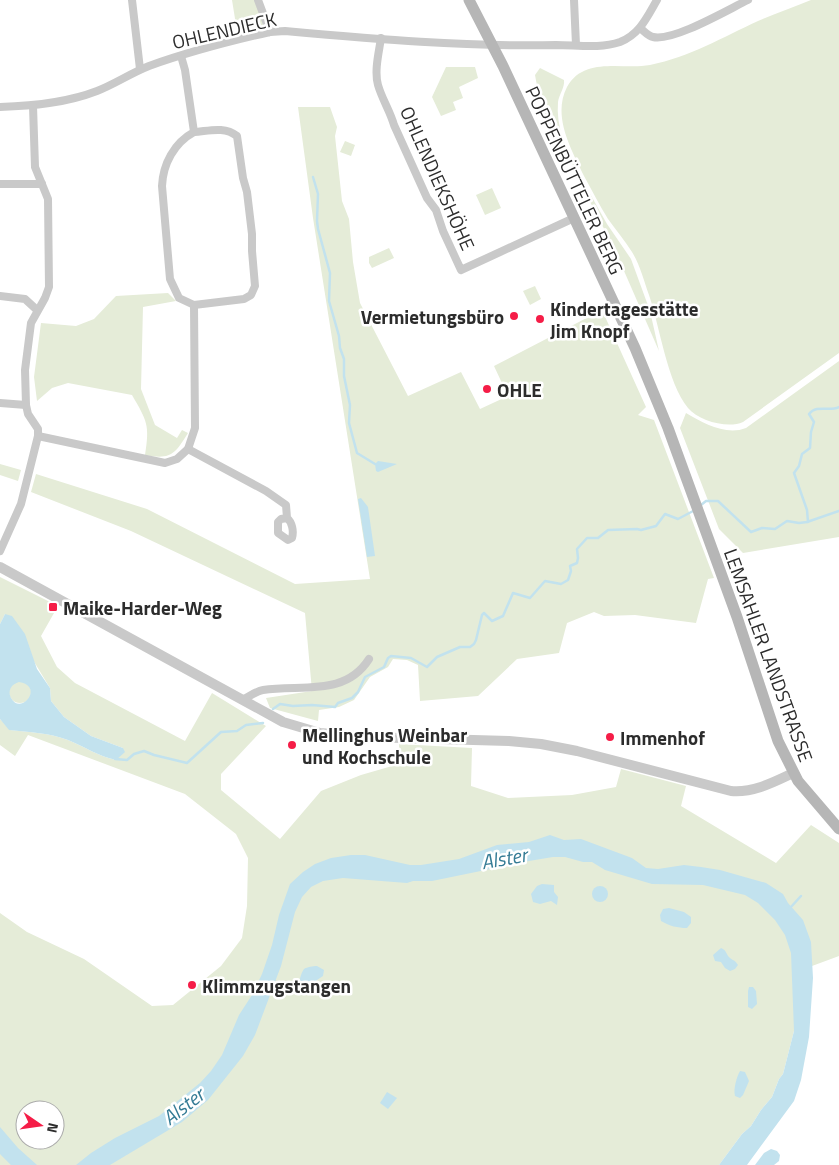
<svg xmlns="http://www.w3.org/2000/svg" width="839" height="1165" font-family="'Titillium Web',sans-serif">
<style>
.green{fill:#e5ecd8;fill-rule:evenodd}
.water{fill:#c2e2ee;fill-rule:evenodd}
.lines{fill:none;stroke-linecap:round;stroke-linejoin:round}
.stream{stroke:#c2e2ee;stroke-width:2.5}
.minor{stroke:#c9c9c9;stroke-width:8}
.tertiary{stroke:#c9c9c9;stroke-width:10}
.secondary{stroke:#b6b6b6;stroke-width:11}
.poi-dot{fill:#f51d47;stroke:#fff;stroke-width:2}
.labels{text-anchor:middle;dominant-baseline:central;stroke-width:5;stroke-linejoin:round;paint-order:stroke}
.street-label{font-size:19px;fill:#2c2c2c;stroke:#fff}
.poi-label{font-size:19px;font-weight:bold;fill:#2c2c2c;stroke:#fff;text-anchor:start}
.water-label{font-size:20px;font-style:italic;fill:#347b95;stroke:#fff}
</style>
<rect width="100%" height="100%" fill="#fff"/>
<g class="green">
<path d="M 232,0 L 255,0 L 264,25 L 237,31 Z"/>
<path d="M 811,0 L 839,0 L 839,353 L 743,422 C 728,429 699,421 688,408 C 667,382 660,327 649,295 C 644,281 640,265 632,252 C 625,241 616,230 608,219 C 599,205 592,190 584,176 C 571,149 552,116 567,87 C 584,56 623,70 650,65 C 690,57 723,37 758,21 C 776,13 794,7 811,0 Z"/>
<path d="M 446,67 L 475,67 L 478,78 L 459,87 L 463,98 L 453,102 L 456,110 L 441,116 L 432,97 Z"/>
<path d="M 540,68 L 564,80 C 565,87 559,95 558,102 C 556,126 565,147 575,167 C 555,145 540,105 535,75 Z"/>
<path d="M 298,107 L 330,107 L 337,127 L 335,136 L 342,201 L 349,219 L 353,262 L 360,303 L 408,396 L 461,372 L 480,409 L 508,396 L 494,366 L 602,310 L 646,407 L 638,415 L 654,420 L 714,578 L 708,579 L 696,623 L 635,615 L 604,616 L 594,612 L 567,623 L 559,653 L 517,659 L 478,696 L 420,701 L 418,665 L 407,660 L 393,659 L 388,667 L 370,677 L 354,700 L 339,707 L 319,710 L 318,721 L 270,708 L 266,698 L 312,691 L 305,613 L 131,531 L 31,492 L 36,474 L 147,509 L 295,584 L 370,579 L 313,218 Z"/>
<path d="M 345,141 L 355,145 L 351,156 L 340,152 Z"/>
<path d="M 584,183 L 607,224 L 631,259 L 650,311 L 659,351 L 614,248 L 587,196 Z"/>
<path d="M 492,188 L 501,208 L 485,215 L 476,195 Z"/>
<path d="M 389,248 L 394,258 L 372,268 L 369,263 L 369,257 Z"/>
<path d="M 535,286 L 541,299 L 530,305 L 523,291 Z"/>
<path d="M 168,293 L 176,301 L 143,307 L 141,389 L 155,425 L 177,438 L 182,430 L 188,433 C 175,454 171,460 145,455 C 150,425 147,421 132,395 L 68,383 L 52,388 L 37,401 L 34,377 L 41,323 L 76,326 L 94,319 L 116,296 Z"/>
<path d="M 839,361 L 839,537 L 743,553 L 719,529 L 680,428 L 686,413 C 703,423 726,436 746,428 Z"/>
<path d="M 0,464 L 21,470 L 18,481 L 0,475 Z"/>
<path d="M 0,577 L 58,606 L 41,636 L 57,667 L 75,683 L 185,741 L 212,693 L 266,726 L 221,774 L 221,790 L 280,839 L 321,791 L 361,775 L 399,764 L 399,744 L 472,748 L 471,786 L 508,798 L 572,795 L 616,787 L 621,769 L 686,786 L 681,806 L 776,863 L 811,825 L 839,843 L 839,956 L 812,966 L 794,1021 L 794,1031 L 783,1074 L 779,1079 L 772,1097 L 761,1110 L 751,1126 L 742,1134 L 719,1165 L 0,1165 L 0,913 L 27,932 L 84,959 L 152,1006 L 173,1005 L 221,966 L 242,938 L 247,906 L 248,858 L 236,834 L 185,794 L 28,735 L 15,756 L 0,745 L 0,719 L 10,730 C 29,732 50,733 68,740 C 85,747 98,756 116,760 L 123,748 L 91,736 L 64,717 L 51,701 L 50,688 L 5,614 L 0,624 ZM 25,1110 L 55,1110 L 55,1140 L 25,1140 Z"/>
<circle cx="20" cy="692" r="11"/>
</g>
<g class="water">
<path d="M 378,461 L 397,464 L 378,472 L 376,471 L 375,464 Z"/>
<path d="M 361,498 L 368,507 L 375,556 L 367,557 L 358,499 Z"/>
<path d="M 5,614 L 12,616 L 25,634 L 37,669 L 50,688 L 51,701 L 64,717 L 91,736 L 123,748 L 125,752 L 116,760 C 98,756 85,747 68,740 C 50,733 29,732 9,730 L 0,719 L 0,624 ZM 19,682 C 45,686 21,716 11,698 C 7,690 12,684 19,682 Z"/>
<path d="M 550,835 L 564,840 L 581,839 L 632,858 L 646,868 L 658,869 L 684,865 L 701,867 L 720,870 L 766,883 L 783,894 L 788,903 L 803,920 L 811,942 L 813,978 L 809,1037 L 801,1080 L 794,1101 L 747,1165 L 719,1165 L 742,1134 L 751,1126 L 761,1110 L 772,1097 L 779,1079 L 783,1074 L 794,1031 L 791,953 L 785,935 L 775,920 L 758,903 L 745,895 L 703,885 L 652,884 L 605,870 L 592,862 L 583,862 L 565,857 L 553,857 L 529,861 L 432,881 L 413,881 L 407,883 L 343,878 L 323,881 L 311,887 L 302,897 L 295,912 L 281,966 L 255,1035 L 243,1056 L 208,1100 L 182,1122 L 110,1165 L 76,1165 L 91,1153 L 115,1138 L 159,1116 L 200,1083 L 211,1071 L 222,1055 L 239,1015 L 252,995 L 262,974 L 272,945 L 279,915 L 290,884 L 303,872 L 315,864 L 331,858 L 351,855 L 365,855 L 410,865 L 421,865 L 459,859 L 497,845 L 529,842 Z"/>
<path d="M 542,884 L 554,885 L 554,892 L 558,897 L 557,905 L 551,901 L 540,904 L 533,902 L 531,894 L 537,886 Z"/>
<circle cx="600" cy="894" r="8"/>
<path d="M 669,908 L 684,912 L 691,917 L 691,923 L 687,928 C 677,928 670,926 661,921 L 660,915 L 663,909 Z"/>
<path d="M 721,948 C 727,950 726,955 730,958 C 734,961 735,960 738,965 L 735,969 L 730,971 L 725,968 L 721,962 L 715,961 L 713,955 Z"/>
<path d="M 317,966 L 324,970 L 323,976 L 317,980 L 310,993 L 298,989 C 298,984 301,973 304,969 C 307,967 313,966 317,966 Z"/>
<path d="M 749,987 L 753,987 L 756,991 L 757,1004 L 752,1009 L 748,1007 L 748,991 Z"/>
<path d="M 740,1071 L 745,1072 L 749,1081 L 743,1095 L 740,1098 L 735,1096 C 733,1089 737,1076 740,1071 Z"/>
<path d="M 387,1092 L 397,1098 L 388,1109 L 380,1103 Z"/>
<path d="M 0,1127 L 18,1148 L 37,1165 L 11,1165 L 0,1154 Z"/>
<path d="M 771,1149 L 777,1151 L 780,1155 L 779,1161 L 774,1165 L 755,1165 L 764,1153 Z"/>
</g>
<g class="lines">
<g class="stream">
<path d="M 313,177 L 318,194 L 317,221 L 318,229 L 330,273 L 329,301 L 339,336 L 340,348 L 344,359 L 344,376 L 350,405 L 349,423 L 357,453 L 375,464"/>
<path d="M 701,505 L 706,501 L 718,501 L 751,532 L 762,528 L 775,529 L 787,521 L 799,523 L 807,522 L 839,511"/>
<path d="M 808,522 L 807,510 L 794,473 L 799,466 L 802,454 L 810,448 L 811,432 L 814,422 L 809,414 C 817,404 829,412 839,407"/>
<path d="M 273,709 L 280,704 L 293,706 L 312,705 L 335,707 L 338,703 L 352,698 L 358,692 L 365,677 L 384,667 L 388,658 L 391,656 L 411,658 L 427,667 L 437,657 L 460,647 L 470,647 L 474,644 L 476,640 L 482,615 L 484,613 L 492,621 L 503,616 L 513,593 L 530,598 L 545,581 L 561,584 L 568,580 L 571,571 L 570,566 L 577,563 L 578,558 L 577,549 L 587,538 L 598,538 L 608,530 L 637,529 L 641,530 L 656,526 L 665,514 L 678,519 L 695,510"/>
<path d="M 115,759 L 127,760 L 134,754 L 144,751 L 154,755 L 187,763 L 221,732 L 237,731 L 246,725 L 263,723"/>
<path d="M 790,908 L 801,896"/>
</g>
<g class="minor">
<path d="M 132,0 L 140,69"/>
<path d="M 258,0 L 270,32"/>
<path d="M 574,0 L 576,45"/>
<path d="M 640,28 C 644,31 648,36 653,37 C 673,42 729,9 748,0"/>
<path d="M 381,38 C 379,52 374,71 378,85 C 382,99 390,111 394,125 L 427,198 L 436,210 L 443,231 L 461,270 L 574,218"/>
<path d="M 0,107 C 33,106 66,103 97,91 C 115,84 131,73 149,66 C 188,52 230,41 270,32 L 285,31 C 375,39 466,47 556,45 C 577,45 600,49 620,42 C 640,34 647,17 657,0"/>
<path d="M 0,184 L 42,184"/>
<path d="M 0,296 L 25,299 L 37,310"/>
<path d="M 194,305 L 244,299 L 251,295 L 255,286 L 252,251 L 252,234 L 247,192 L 243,178 L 237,136 C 224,126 209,131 194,132"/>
<path d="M 0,403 L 26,405"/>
<path d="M 38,436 L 165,463 L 177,459 L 188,449 L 195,428 L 194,305 L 179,298 L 170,279 L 162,186 C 163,164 174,143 194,132 L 185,70 L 181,56"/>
<path d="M 188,449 L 266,491 L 286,505 L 287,518 L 281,519 L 278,522 L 278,533 L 288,540 L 292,538 C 294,531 292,522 287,518"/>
<path d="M 0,551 L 21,504 L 38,436 L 38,429 L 28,414 L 26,405 L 25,370 L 31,323 L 45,298 L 49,287 L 48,199 L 35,167 L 33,106"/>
<path d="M 242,700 C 249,697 256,691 263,690 C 301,684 345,697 369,659"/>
</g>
<path class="tertiary" d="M 0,567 L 283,722 L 320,733 L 366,737 L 509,741 L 541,744 L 577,751 L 731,791 C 753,793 774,782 793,773"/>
<path class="secondary" d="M 469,0 L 503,66 L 635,348 L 668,428 L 737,617 L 778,741 L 798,781 L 839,829"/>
</g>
<g class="poi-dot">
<circle cx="514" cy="316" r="5"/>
<circle cx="540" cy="319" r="5"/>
<circle cx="487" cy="389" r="5"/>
<rect x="48" y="602" width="10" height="10" rx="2.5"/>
<circle cx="610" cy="737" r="5"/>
<circle cx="292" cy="745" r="5"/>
<circle cx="192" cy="985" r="5"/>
</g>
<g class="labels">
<g class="street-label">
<text transform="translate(224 30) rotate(-13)">OHLENDIECK</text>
<text transform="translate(438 178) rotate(66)">OHLENDIEKSHÖHE</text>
<text transform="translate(575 180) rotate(65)">POPPENBÜTTELER BERG</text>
<text transform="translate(769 655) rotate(70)">LEMSAHLER LANDSTRASSE</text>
</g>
<g class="poi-label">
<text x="550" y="308">Kindertagesstätte<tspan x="550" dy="22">Jim Knopf</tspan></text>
<text x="504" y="316" text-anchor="end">Vermietungsbüro</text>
<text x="497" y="389">OHLE</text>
<text x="63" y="607">Maike-Harder-Weg</text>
<text x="302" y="734">Mellinghus Weinbar<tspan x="302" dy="22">und Kochschule</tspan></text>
<text x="620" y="737">Immenhof</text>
<text x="202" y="985">Klimmzugstangen</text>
</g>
<g class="water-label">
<text transform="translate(504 858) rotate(-10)">Alster</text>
<text transform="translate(183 1106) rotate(-38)">Alster</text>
</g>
</g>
<g transform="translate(40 1125) rotate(103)"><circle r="24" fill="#ffffff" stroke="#ababab"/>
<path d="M0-4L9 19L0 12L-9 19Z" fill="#f51d47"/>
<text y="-8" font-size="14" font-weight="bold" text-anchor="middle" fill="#2c2c2c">N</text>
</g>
</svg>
